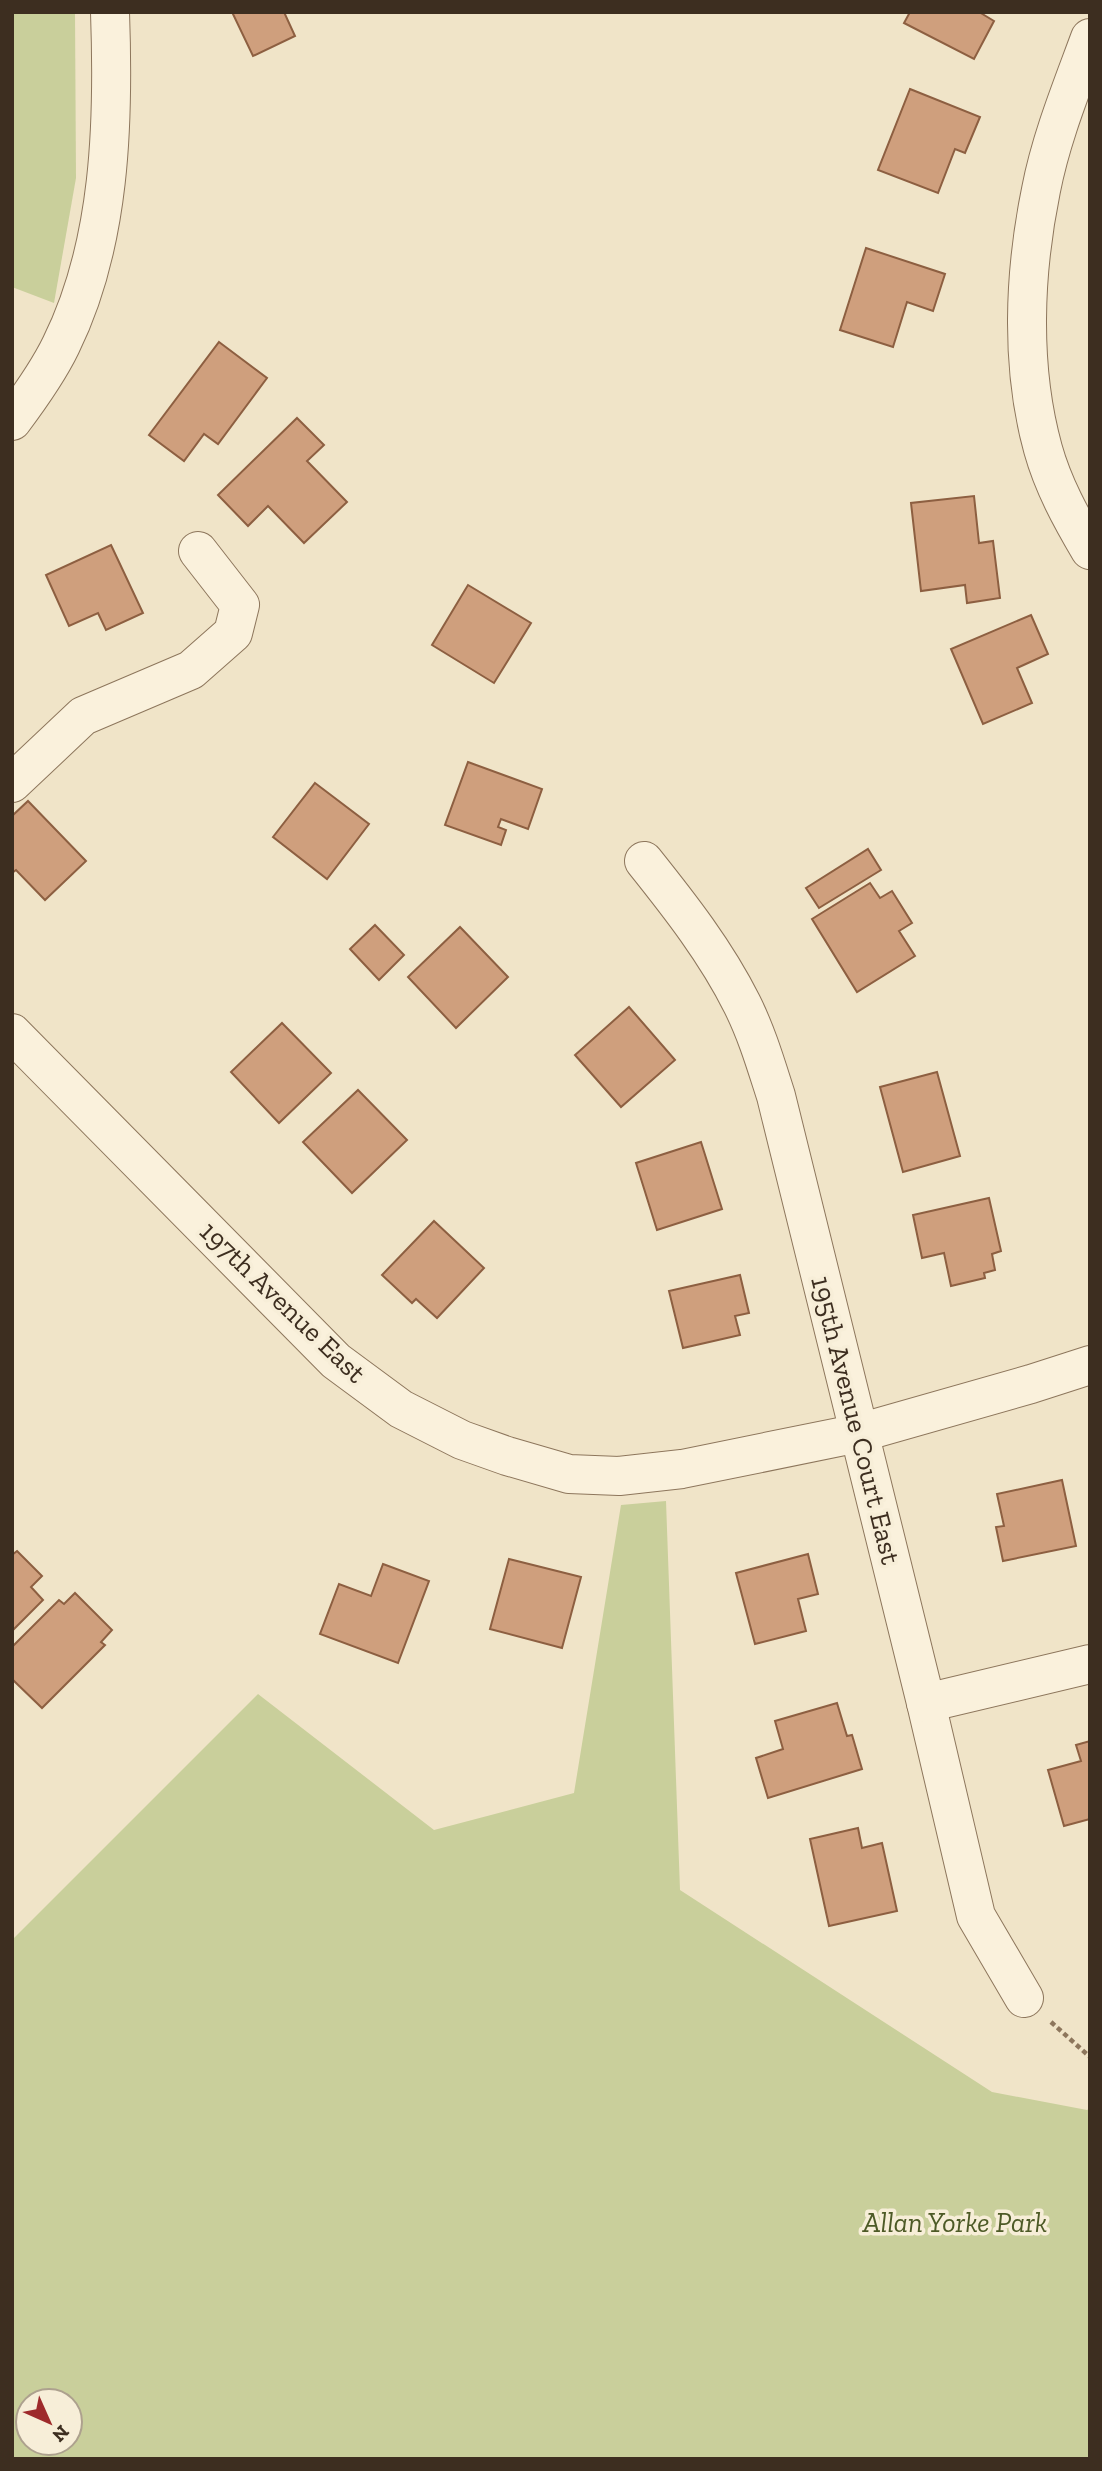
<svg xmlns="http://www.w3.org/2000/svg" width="1102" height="2471" font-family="'Zilla Slab',serif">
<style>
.green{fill:#c9cf9b;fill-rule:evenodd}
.building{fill:#cf9f7d;stroke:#8d5f41;stroke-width:2}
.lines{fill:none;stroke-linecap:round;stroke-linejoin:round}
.minor-casing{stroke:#8d765c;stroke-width:40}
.path{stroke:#8d765c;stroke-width:4.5;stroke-dasharray:5 3.5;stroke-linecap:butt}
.minor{stroke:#faf1dc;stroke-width:38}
.labels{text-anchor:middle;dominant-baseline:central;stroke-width:7;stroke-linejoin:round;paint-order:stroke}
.street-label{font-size:28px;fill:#3d2e20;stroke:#f7eed8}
.park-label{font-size:28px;font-style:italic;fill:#4d5a26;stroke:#f7eed8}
</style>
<rect width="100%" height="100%" fill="#f0e4c8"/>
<g class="green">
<path d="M 12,12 L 75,12 L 76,178 L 54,303 L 12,287 Z"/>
<path d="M 666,1501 L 680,1890 L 992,2092 L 1087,2110 L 1090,2108 L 1090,2459 L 12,2459 L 12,1940 L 258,1694 L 434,1830 L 574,1793 L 621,1505 ZM 28,2401 L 70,2401 L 70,2443 L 28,2443 Z"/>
</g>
<g class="building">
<path d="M 232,12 L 284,12 L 295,36 L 253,56 Z"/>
<path d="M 910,12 L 979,12 L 994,21 L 974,59 L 904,23 Z"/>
<path d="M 910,89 L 980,117 L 965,153 L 955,149 L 938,193 L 878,170 Z"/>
<path d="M 866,248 L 945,274 L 933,311 L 907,302 L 893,347 L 840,330 Z"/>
<path d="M 219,342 L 267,378 L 218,444 L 204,434 L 184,461 L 149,435 Z"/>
<path d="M 297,418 L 324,445 L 307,461 L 347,502 L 304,543 L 268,506 L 248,526 L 218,495 Z"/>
<path d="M 974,496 L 979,543 L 993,541 L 1000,598 L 967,603 L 965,585 L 921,591 L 911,503 Z"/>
<path d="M 111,545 L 143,613 L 106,630 L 98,613 L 69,626 L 46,575 Z"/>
<path d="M 468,585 L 531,623 L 494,683 L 432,645 Z"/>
<path d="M 1031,615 L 1048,654 L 1017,668 L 1032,703 L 983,724 L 951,649 Z"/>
<path d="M 468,762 L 542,789 L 528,829 L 501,819 L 498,827 L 506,830 L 501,845 L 445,825 Z"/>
<path d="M 315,783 L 369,824 L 327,879 L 273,837 Z"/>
<path d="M 28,801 L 86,861 L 45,900 L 16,870 L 12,873 L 12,816 Z"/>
<path d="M 868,849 L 881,870 L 819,908 L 806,888 Z"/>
<path d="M 870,883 L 880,898 L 892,891 L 912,923 L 899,931 L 915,956 L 857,992 L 812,919 Z"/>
<path d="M 375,925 L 404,955 L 379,980 L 350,949 Z"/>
<path d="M 460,927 L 508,977 L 456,1028 L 408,977 Z"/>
<path d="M 629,1007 L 675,1060 L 621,1107 L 575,1055 Z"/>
<path d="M 282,1023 L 331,1073 L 279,1123 L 231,1072 Z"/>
<path d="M 937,1072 L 960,1156 L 903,1172 L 880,1087 Z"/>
<path d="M 358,1090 L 407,1140 L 352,1193 L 303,1142 Z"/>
<path d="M 701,1142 L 722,1209 L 657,1230 L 636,1163 Z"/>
<path d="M 989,1198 L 1001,1251 L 992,1254 L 995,1270 L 984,1273 L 985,1278 L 951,1286 L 944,1253 L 922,1258 L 913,1215 Z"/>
<path d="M 434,1221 L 484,1268 L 437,1318 L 416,1299 L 412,1303 L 382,1275 Z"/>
<path d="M 740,1275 L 749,1313 L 735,1316 L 740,1335 L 683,1348 L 669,1291 Z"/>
<path d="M 1062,1480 L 1076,1546 L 1003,1561 L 996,1527 L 1004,1526 L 997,1494 Z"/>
<path d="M 17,1551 L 42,1576 L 31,1587 L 43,1600 L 12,1631 L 12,1555 Z"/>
<path d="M 808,1554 L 818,1594 L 798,1599 L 806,1631 L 755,1644 L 736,1573 Z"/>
<path d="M 509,1559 L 581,1577 L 562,1648 L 490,1629 Z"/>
<path d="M 383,1564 L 429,1581 L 398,1663 L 320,1634 L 339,1584 L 371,1596 Z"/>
<path d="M 75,1593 L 112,1630 L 101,1642 L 105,1645 L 42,1708 L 12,1679 L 12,1647 L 59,1600 L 64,1604 Z"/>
<path d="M 837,1703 L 847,1736 L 852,1735 L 862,1769 L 768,1798 L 756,1758 L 783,1749 L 775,1721 Z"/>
<path d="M 1090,1741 L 1090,1819 L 1064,1826 L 1048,1770 L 1081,1761 L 1076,1745 Z"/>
<path d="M 858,1828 L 862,1848 L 882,1843 L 897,1911 L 829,1926 L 810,1839 Z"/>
</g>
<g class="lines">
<defs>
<g id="minor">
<path d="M 1090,38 C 1072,87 1051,138 1041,190 C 1024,273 1020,366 1043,449 C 1053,485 1071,518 1090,550"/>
<path d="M 12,421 C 30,397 48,372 61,345 C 111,244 114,122 110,12"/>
<path d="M 12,783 L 83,716 L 191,670 L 233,633 L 240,605 L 198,551"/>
<path d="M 644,861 C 680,906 716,952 742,1004 C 757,1034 766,1065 776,1096 L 926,1703 L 976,1916 L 1024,1998"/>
<path d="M 12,1033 L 336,1361 L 401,1409 L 462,1440 L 507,1456 L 569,1474 L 619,1476 L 682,1469 L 859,1433 L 1031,1384 L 1090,1365"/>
<path d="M 926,1703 L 1090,1664"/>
</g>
</defs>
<use href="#minor" class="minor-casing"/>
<path class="path" d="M 1051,2022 L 1090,2057"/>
<use href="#minor" class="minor"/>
</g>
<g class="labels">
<g class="street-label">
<text transform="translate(283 1302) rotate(44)">197th Avenue East</text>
<text transform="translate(856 1420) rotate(76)">195th Avenue Court East</text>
</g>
<g class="park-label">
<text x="955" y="2222">Allan Yorke Park</text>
</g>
</g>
<rect width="1102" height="2471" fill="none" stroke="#3d2e20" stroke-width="28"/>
<g transform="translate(49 2422) rotate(135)"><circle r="33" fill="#f7eed8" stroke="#ada18e" stroke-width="2"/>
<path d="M0-5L12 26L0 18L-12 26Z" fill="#9e2a2b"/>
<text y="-10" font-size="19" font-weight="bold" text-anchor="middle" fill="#3d2e20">N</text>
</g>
</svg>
